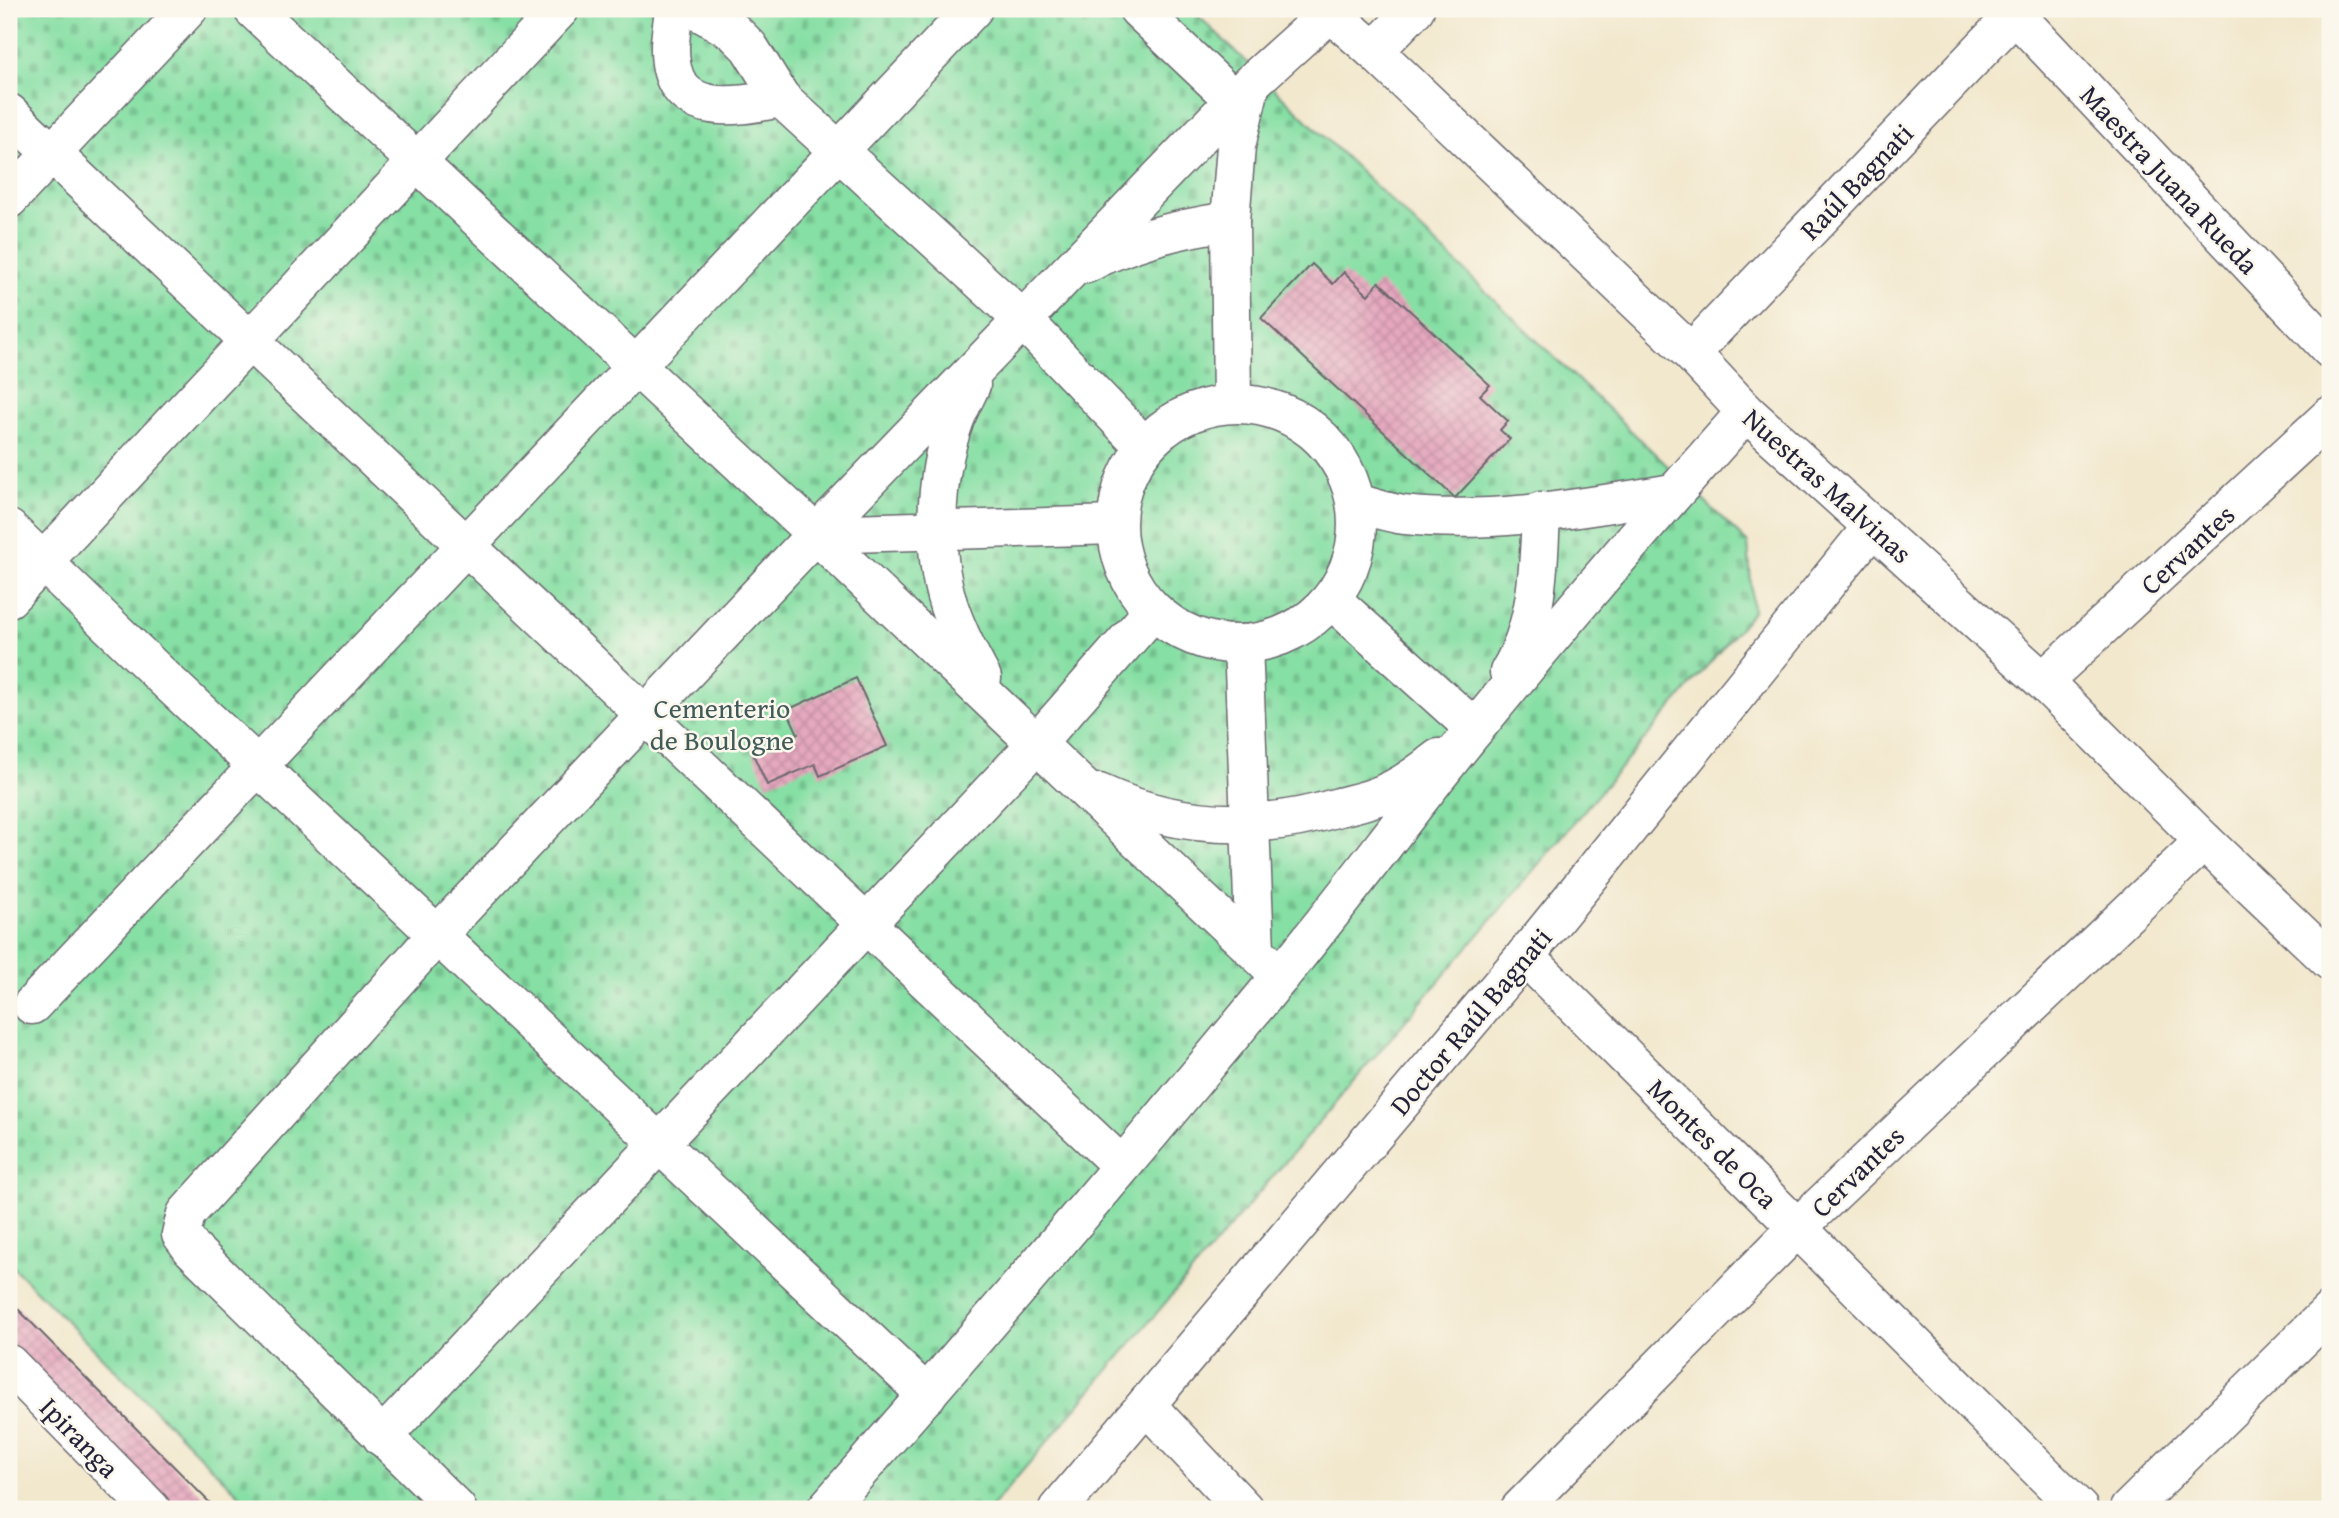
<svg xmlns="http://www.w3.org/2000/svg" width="2339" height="1518" font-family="'Gentium Book Plus',serif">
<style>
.cemetery{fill:url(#cemetery-stones);stroke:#548070;stroke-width:2}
.building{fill:url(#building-cross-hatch)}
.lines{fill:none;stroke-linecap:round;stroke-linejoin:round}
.minor-casing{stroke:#6b676e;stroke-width:41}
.minor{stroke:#fff;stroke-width:38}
.labels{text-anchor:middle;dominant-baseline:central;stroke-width:5;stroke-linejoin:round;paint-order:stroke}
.street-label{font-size:28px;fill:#22223b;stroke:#fbf7ec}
.park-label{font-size:28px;fill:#405b5a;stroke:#fbf7ec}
</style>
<defs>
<pattern id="cemetery-stones" width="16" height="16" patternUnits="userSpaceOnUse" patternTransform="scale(1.75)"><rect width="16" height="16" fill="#86dfa4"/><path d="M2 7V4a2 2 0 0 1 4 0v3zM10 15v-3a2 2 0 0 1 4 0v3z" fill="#73bf8e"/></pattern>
<pattern id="building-cross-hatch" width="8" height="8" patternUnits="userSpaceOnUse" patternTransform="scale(1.75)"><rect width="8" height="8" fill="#e5a8be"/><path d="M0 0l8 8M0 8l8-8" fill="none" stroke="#c490a4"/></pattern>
</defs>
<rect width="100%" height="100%" fill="#fbf7ec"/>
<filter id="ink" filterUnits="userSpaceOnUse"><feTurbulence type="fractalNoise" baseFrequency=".0143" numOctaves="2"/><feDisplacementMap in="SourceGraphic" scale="14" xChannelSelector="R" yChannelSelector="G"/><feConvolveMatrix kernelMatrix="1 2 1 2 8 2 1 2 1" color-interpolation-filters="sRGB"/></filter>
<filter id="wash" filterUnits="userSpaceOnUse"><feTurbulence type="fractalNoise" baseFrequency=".00686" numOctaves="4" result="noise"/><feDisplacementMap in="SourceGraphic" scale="28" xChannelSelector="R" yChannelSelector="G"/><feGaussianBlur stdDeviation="1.57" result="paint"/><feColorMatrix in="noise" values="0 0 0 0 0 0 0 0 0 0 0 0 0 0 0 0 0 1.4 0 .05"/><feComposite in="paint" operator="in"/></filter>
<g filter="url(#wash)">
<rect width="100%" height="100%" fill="#f2e8ce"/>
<path class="cemetery" d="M 9,9 L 1191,9 L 1748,543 L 1753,612 L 990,1509 L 253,1509 L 9,1263 Z"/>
<g id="blocks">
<g class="building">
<path d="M 1312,264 L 1333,284 L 1344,272 L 1368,295 L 1379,282 L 1490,385 L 1480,395 L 1508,421 L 1500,430 L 1510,439 L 1455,498 L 1261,318 Z"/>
<path d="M 856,678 L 887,746 L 820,776 L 815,764 L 767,785 L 753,754 L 798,734 L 787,710 Z"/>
<path d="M 9,1300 L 216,1509 L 169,1509 L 9,1348 Z"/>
</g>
</g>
</g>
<g filter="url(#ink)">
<use href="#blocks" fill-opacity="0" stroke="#6b676e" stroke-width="2"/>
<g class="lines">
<defs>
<g id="minor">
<path d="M 253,9 L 816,534 L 1281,976"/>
<path d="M 674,9 C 673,21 670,34 670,47 C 669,119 732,108 781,98"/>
<path d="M 695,9 L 733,31 L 749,47 L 781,98 L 1023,320 L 1144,446"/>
<path d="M 1138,9 L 1234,100"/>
<path d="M 1326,9 L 1374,51 L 1691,353 L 1746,412 L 2043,681 L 2204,841 L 2330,961"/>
<path d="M 2010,9 L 2330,349"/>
<path d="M 1374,51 L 1415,9"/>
<path d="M 9,113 L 1122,1166"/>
<path d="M 9,199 L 188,9"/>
<path d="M 1086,264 C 1130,240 1180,228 1230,221"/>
<path d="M 1691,353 L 2020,9"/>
<path d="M 971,385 C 966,396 960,407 955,419 C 934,477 930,557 952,615 C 960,637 971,658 982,678"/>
<path d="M 1232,403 L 1230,221 L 1236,146 L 1251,83"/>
<circle cx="1237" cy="524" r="120"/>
<path d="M 1356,503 C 1372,507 1388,513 1404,515 C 1493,525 1585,507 1673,493"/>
<path d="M 9,529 L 166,680 L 927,1395"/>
<path d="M 816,534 L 1116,525"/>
<path d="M 9,598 L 560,9"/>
<path d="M 1331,599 L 1475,729"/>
<path d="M 1243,644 L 1255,950"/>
<path d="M 1509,672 C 1538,625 1539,565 1541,511"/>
<path d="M 2043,681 L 2330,416"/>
<path d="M 1099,793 C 1177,829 1257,832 1339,807 C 1354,803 1371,800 1385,793 C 1404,785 1423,771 1439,758"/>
<path d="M 1525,956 L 2079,1509"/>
<path d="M 32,1005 L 973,9"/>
<path d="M 9,1364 L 151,1509"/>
<path d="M 1146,1405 L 1244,1509"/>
<path d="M 382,1437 L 1037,743 L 1153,611"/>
<path d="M 457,1509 L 192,1249 L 181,1234 L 186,1214 L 437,935 L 816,534 L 1251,83 L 1330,12"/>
<path d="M 826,1509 C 980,1335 1131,1158 1279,978 C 1346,897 1408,811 1475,729 C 1563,621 1653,516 1746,412"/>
<path d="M 1058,1509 L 1525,956 L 1873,526"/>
<path d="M 1520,1509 L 1798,1227 L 2204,841"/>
<path d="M 2129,1509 L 2330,1311"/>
</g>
</defs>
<use href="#minor" class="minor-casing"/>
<use href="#minor" class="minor"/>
</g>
</g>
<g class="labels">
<g class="street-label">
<text transform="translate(2170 179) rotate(47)">Maestra Juana Rueda</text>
<text transform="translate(1856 181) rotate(-46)">Raúl Bagnati</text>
<text transform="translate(1828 485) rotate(42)">Nuestras Malvinas</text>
<text transform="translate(2187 549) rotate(-43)">Cervantes</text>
<text transform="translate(1470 1021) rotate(-50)">Doctor Raúl Bagnati</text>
<text transform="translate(1713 1143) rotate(45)">Montes de Oca</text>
<text transform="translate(1857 1171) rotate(-44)">Cervantes</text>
<text transform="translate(80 1437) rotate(46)">Ipiranga</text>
</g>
<g class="park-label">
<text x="722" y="707">Cementerio<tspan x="722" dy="32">de Boulogne</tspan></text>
</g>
</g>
<rect width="2339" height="1518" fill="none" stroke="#fbf7ec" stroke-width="35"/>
</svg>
